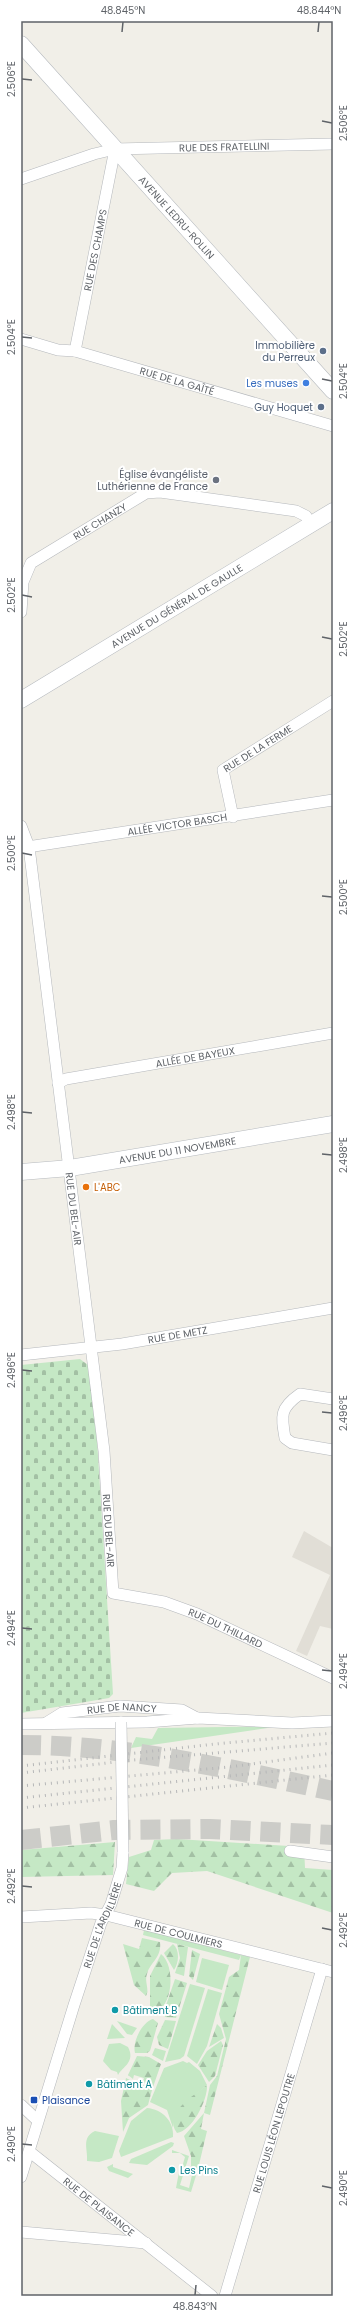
<svg xmlns="http://www.w3.org/2000/svg" width="354" height="2317" font-family="Poppins,sans-serif">
<style>
.education{fill:#e1ded6}
.grass{fill:#c5e8c5}
.forest{fill:url(#forest-firs)}
.cemetery{fill:url(#cemetery-stones)}
.lines{fill:none;stroke-linecap:round;stroke-linejoin:round}
.highway-tunnel{stroke:#ccccc8;stroke-width:20;stroke-dasharray:20 10;stroke-linecap:butt}
.street-casing{stroke:#b5b8bc;stroke-width:12}
.secondary-casing{stroke:#b6babf;stroke-width:17}
.street{stroke:#fff;stroke-width:11}
.secondary{stroke:#fff;stroke-width:16}
.rail{stroke:#b6b7b8;stroke-width:3;stroke-dasharray:1 5;stroke-linecap:butt}
.street-bridge-casing{stroke:#b5b8bc;stroke-width:12;stroke-linecap:butt}
.street-bridge{stroke:#fff;stroke-width:11}
.ticks{fill:none;stroke:#5f6368;stroke-width:1.5}
.service-dot{fill:#5c6f8a;stroke:#fff;stroke-width:1.5}
.shop-dot{fill:#3f7fe0;stroke:#fff;stroke-width:1.5}
.worship-dot{fill:#6b7280;stroke:#fff;stroke-width:1.5}
.food-dot{fill:#e8710a;stroke:#fff;stroke-width:1.5}
.culture-dot{fill:#0f9aa8;stroke:#fff;stroke-width:1.5}
.transit-dot{fill:#1a4fb4;stroke:#fff;stroke-width:1.5}
.labels{text-anchor:middle;dominant-baseline:central;stroke-width:4;stroke-linejoin:round;paint-order:stroke}
.street-label{font-size:10px;fill:#5f6368;stroke:#fff}
.service-label{font-size:10px;fill:#4e5e75;stroke:#fff;text-anchor:end}
.shop-label{font-size:10px;fill:#366cbe;stroke:#fff;text-anchor:end}
.worship-label{font-size:10px;fill:#5b616d;stroke:#fff;text-anchor:end}
.food-label{font-size:10px;fill:#c56008;stroke:#fff;text-anchor:start}
.culture-label{font-size:10px;fill:#0d838f;stroke:#fff;text-anchor:start}
.transit-label{font-size:10px;fill:#164399;stroke:#fff;text-anchor:start}
.neatline{fill:none;stroke:#5f6368;stroke-width:1.5}
.ticks-label{font-size:10px;text-anchor:middle;fill:#5f6368}
</style>
<defs>
<pattern id="forest-firs" width="22" height="20" patternUnits="userSpaceOnUse"><rect width="22" height="20" fill="#c5e8c5"/><path d="M5 1l3.5 6h-7zM16 11l3.5 6h-7z" fill="#a3c0a4"/></pattern>
<pattern id="cemetery-stones" width="16" height="16" patternUnits="userSpaceOnUse"><rect width="16" height="16" fill="#c5e8c5"/><path d="M2 7V4a2 2 0 0 1 4 0v3zM10 15v-3a2 2 0 0 1 4 0v3z" fill="#a3c0a4"/></pattern>
</defs>
<rect width="100%" height="100%" fill="#f1efe8"/>
<path class="education" d="M 304,1531 L 333,1548 L 333,1629 L 320,1626 L 307,1656 L 296,1651 L 330,1575 L 292,1557 Z"/>
<g class="grass">
<path d="M 281,1726 L 131,1748 L 136,1737 L 152,1739 L 158,1728 Z"/>
<path d="M 144,1930 L 241,1955 L 239,1960 L 143,1935 Z"/>
<path d="M 202,1958 L 229,1965 L 222,1990 L 196,1982 Z"/>
<path d="M 190,1984 L 205,1988 L 184,2056 L 180,2059 L 165,2062 Z"/>
<path d="M 208,1989 L 222,1993 L 207,2046 L 197,2064 L 187,2056 Z"/>
<path d="M 117,2021 L 137,2028 L 132,2035 L 127,2034 Z"/>
<path d="M 112,2024 L 125,2038 L 107,2039 Z"/>
<path d="M 120,2043 L 128,2047 C 136,2062 122,2067 118,2075 L 117,2072 L 111,2070 L 103,2061 L 109,2044 Z"/>
<path d="M 183,2061 L 187,2063 L 189,2062 L 200,2071 L 207,2085 C 193,2097 174,2108 173,2128 L 167,2110 L 150,2102 L 164,2068 Z"/>
<path d="M 147,2108 C 162,2109 174,2121 173,2137 L 121,2157 L 119,2151 L 131,2121 Z"/>
<path d="M 95,2131 L 119,2136 L 112,2158 L 99,2162 L 87,2161 C 88,2148 81,2138 95,2131 Z"/>
<path d="M 171,2142 L 174,2143 L 173,2146 L 147,2165 L 129,2163 L 131,2159 Z"/>
<path d="M 172,2150 L 189,2156 L 180,2185 L 189,2188 L 192,2175 L 188,2174 L 191,2166 L 198,2169 L 191,2192 L 176,2188 L 179,2172 L 181,2171 L 185,2157 L 180,2153 L 172,2153 Z"/>
<path d="M 113,2164 L 113,2167 L 133,2174 L 128,2178 L 109,2171 L 107,2167 Z"/>
</g>
<g class="forest">
<path d="M 177,1839 L 304,1847 L 305,1868 L 333,1870 L 333,1913 L 207,1871 L 172,1873 L 154,1891 L 126,1884 L 129,1857 L 151,1850 L 154,1840 Z"/>
<path d="M 115,1842 L 113,1875 L 21,1877 L 21,1850 Z"/>
<path d="M 142,1938 L 160,1942 C 162,1958 150,1962 147,1974 C 144,1981 150,1990 146,1996 L 134,1985 L 123,1944 L 139,1949 Z"/>
<path d="M 173,1944 C 180,1950 179,1963 174,1970 L 164,1953 Z"/>
<path d="M 177,1944 L 188,1947 L 184,1976 L 175,1973 L 180,1958 Z"/>
<path d="M 192,1950 L 200,1954 L 193,1980 L 189,1976 Z"/>
<path d="M 161,1954 C 176,1966 173,2008 154,2012 L 150,2006 L 150,1976 Z"/>
<path d="M 241,1955 L 250,1957 L 210,2115 L 204,2113 L 201,2129 L 207,2131 L 198,2169 L 191,2166 L 191,2156 L 184,2136 L 204,2113 L 210,2085 L 217,2076 L 226,2039 L 219,2014 L 229,1977 L 239,1970 Z"/>
<path d="M 175,1979 L 187,1983 L 176,2018 L 165,2017 L 164,2011 Z"/>
<path d="M 153,2019 L 158,2023 L 150,2051 L 147,2053 L 135,2053 C 132,2042 142,2022 153,2019 Z"/>
<path d="M 165,2020 L 176,2021 L 168,2049 L 159,2045 L 157,2037 Z"/>
<path d="M 217,2024 L 221,2028 L 224,2038 L 209,2047 Z"/>
<path d="M 221,2041 L 223,2045 L 215,2076 L 209,2082 L 198,2065 L 207,2051 Z"/>
<path d="M 155,2048 L 166,2051 L 163,2061 L 152,2055 Z"/>
<path d="M 137,2056 L 149,2057 L 161,2064 L 153,2087 L 143,2082 L 144,2078 L 134,2075 L 133,2079 L 128,2075 Z"/>
<path d="M 126,2078 L 132,2081 L 131,2085 L 141,2088 L 142,2084 L 152,2090 L 148,2105 L 129,2118 L 123,2132 L 121,2101 Z"/>
<path d="M 207,2085 C 208,2100 192,2131 177,2133 C 162,2113 195,2095 207,2085 Z"/>
</g>
<path class="cemetery" d="M 80,1359 L 88,1365 L 97,1440 L 113,1694 L 109,1698 L 21,1713 L 21,1365 Z"/>
<g class="lines">
<g class="highway-tunnel">
<path d="M 21,1745 C 127,1745 230,1769 333,1791"/>
<path d="M 21,1840 L 114,1830 L 210,1829 L 333,1835"/>
</g>
<defs>
<g id="street">
<path id="s1" d="M 21,179 L 94,154 L 115,149 L 333,144"/>
<path id="s2" d="M 21,339 L 58,350 L 75,351 L 333,426"/>
<path id="s3" d="M 75,351 L 115,149"/>
<path id="s4" d="M 21,612 L 23,582 L 31,563 L 146,493 L 160,492 L 296,511 L 306,516 L 311,525"/>
<path id="s5" d="M 233,817 L 223,770 L 333,701"/>
<path id="s6" d="M 21,826 L 29,847 L 104,1451 L 113,1593 L 164,1602 L 197,1614 L 333,1678"/>
<path id="s7" d="M 21,848 L 333,800"/>
<path id="s8" d="M 58,1083 L 66,1079 L 333,1033"/>
<path id="s9" d="M 21,1355 L 122,1344 L 333,1308"/>
<path d="M 333,1399 L 300,1394 C 280,1408 281,1415 285,1438 L 292,1443 L 333,1450"/>
<path id="s10" d="M 46,1723 L 62,1713 L 120,1706 L 182,1710 L 197,1718"/>
<path d="M 21,1724 L 147,1722 L 198,1718 L 292,1723 L 333,1721"/>
<path d="M 290,1851 L 333,1857"/>
<path id="s11" d="M 21,1917 L 91,1913 L 106,1915 L 333,1972"/>
<path d="M 21,2105 L 37,2120"/>
<path id="s12" d="M 30,2152 L 212,2296"/>
<path id="s13" d="M 21,2177 L 74,2005 L 101,1923 L 111,1904 L 122,1868 L 123,1852"/>
<path d="M 21,2232 L 146,2243"/>
<path id="s14" d="M 225,2296 L 322,1969"/>
</g>
<g id="secondary">
<path id="s15" d="M 21,44 L 333,391"/>
<path id="s16" d="M 21,700 L 333,511"/>
<path id="s17" d="M 21,1172 L 70,1168 L 333,1124"/>
</g>
</defs>
<use href="#street" class="street-casing"/>
<use href="#secondary" class="secondary-casing"/>
<use href="#street" class="street"/>
<use href="#secondary" class="secondary"/>
<g class="rail">
<path d="M 21,1766 L 215,1744 L 333,1733"/>
<path d="M 21,1773 L 133,1760 L 333,1743"/>
<path d="M 21,1786 L 229,1767 L 333,1753"/>
<path d="M 21,1798 L 333,1765"/>
<path d="M 21,1808 L 333,1775"/>
</g>
<defs>
<path id="street-bridge" d="M 121,1722 L 123,1852"/>
</defs>
<use href="#street-bridge" class="street-bridge-casing"/>
<use href="#street-bridge" class="street-bridge"/>
</g>
<path class="ticks" d="M 122,32 L 123,22M 318,32 L 319,22M 22,79 L 32,80M 322,121 L 332,123M 22,337 L 32,338M 322,379 L 332,381M 22,595 L 32,597M 322,637 L 332,639M 22,853 L 32,855M 322,896 L 332,897M 22,1112 L 32,1113M 322,1154 L 332,1155M 22,1370 L 32,1371M 322,1412 L 332,1413M 22,1628 L 32,1629M 322,1670 L 332,1671M 22,1886 L 32,1887M 322,1928 L 332,1930M 22,2144 L 32,2145M 322,2186 L 332,2188M 195,2295 L 196,2285"/>
<g class="service-dot">
<circle cx="323" cy="351" r="4"/>
<circle cx="321" cy="407" r="4"/>
</g>
<circle class="shop-dot" cx="306" cy="383" r="4"/>
<circle class="worship-dot" cx="216" cy="480" r="4"/>
<circle class="food-dot" cx="86" cy="1187" r="4"/>
<g class="culture-dot">
<circle cx="115" cy="2010" r="4"/>
<circle cx="89" cy="2084" r="4"/>
<circle cx="172" cy="2170" r="4"/>
</g>
<rect class="transit-dot" x="30" y="2096" width="8" height="8" rx="2"/>
<g class="labels">
<g class="street-label">
<text stroke="none"><textPath href="#s1" startOffset="208">RUE DES FRATELLINI</textPath></text>
<text stroke="none"><textPath href="#s15" startOffset="233">AVENUE LEDRU-ROLLIN</textPath></text>
<text stroke="none"><textPath href="#s3" startOffset="103">RUE DES CHAMPS</textPath></text>
<text stroke="none"><textPath href="#s2" startOffset="162">RUE DE LA GAÎTÉ</textPath></text>
<text stroke="none"><textPath href="#s4" startOffset="131">RUE CHANZY</textPath></text>
<text stroke="none"><textPath href="#s16" startOffset="182">AVENUE DU GÉNÉRAL DE GAULLE</textPath></text>
<text stroke="none"><textPath href="#s5" startOffset="89">RUE DE LA FERME</textPath></text>
<text stroke="none"><textPath href="#s7" startOffset="158">ALLÉE VICTOR BASCH</textPath></text>
<text stroke="none"><textPath href="#s8" startOffset="140">ALLÉE DE BAYEUX</textPath></text>
<text stroke="none"><textPath href="#s17" startOffset="158">AVENUE DU 11 NOVEMBRE</textPath></text>
<text stroke="none"><textPath href="#s6" startOffset="387">RUE DU BEL-AIR</textPath></text>
<text stroke="none"><textPath href="#s9" startOffset="158">RUE DE METZ</textPath></text>
<text stroke="none"><textPath href="#s6" startOffset="711">RUE DU BEL-AIR</textPath></text>
<text stroke="none"><textPath href="#s6" startOffset="892">RUE DU THILLARD</textPath></text>
<text stroke="none"><textPath href="#s10" startOffset="79">RUE DE NANCY</textPath></text>
<text stroke="none"><textPath href="#s13" startOffset="265">RUE DE L'ARDILLIÈRE</textPath></text>
<text stroke="none"><textPath href="#s11" startOffset="160">RUE DE COULMIERS</textPath></text>
<text stroke="none"><textPath href="#s14" startOffset="170">RUE LOUIS LÉON LEPOUTRE</textPath></text>
<text stroke="none"><textPath href="#s12" startOffset="88">RUE DE PLAISANCE</textPath></text>
</g>
<g class="service-label">
<text x="315" y="345">Immobilière<tspan x="315" dy="12">du Perreux</tspan></text>
<text x="313" y="407">Guy Hoquet</text>
</g>
<g class="shop-label">
<text x="298" y="383">Les muses</text>
</g>
<g class="worship-label">
<text x="208" y="474">Église évangéliste<tspan x="208" dy="12">Luthérienne de France</tspan></text>
</g>
<g class="food-label">
<text x="94" y="1187">L'ABC</text>
</g>
<g class="culture-label">
<text x="123" y="2010">Bâtiment B</text>
<text x="97" y="2084">Bâtiment A</text>
<text x="180" y="2170">Les Pins</text>
</g>
<g class="transit-label">
<text x="42" y="2100">Plaisance</text>
</g>
</g>
<rect width="354" height="2317" fill="none" stroke="#ffffff" stroke-width="44"/>
<rect x="22" y="22" width="310" height="2273" class="neatline"/>
<g class="ticks-label">
<text x="123" y="14">48.845°N</text>
<text x="319" y="14">48.844°N</text>
<text transform="translate(11 79) rotate(-90)" y="4">2.506°E</text>
<text transform="translate(343 123) rotate(-90)" y="4">2.506°E</text>
<text transform="translate(11 337) rotate(-90)" y="4">2.504°E</text>
<text transform="translate(343 381) rotate(-90)" y="4">2.504°E</text>
<text transform="translate(11 595) rotate(-90)" y="4">2.502°E</text>
<text transform="translate(343 639) rotate(-90)" y="4">2.502°E</text>
<text transform="translate(11 853) rotate(-90)" y="4">2.500°E</text>
<text transform="translate(343 897) rotate(-90)" y="4">2.500°E</text>
<text transform="translate(11 1112) rotate(-90)" y="4">2.498°E</text>
<text transform="translate(343 1155) rotate(-90)" y="4">2.498°E</text>
<text transform="translate(11 1370) rotate(-90)" y="4">2.496°E</text>
<text transform="translate(343 1413) rotate(-90)" y="4">2.496°E</text>
<text transform="translate(11 1628) rotate(-90)" y="4">2.494°E</text>
<text transform="translate(343 1671) rotate(-90)" y="4">2.494°E</text>
<text transform="translate(11 1886) rotate(-90)" y="4">2.492°E</text>
<text transform="translate(343 1930) rotate(-90)" y="4">2.492°E</text>
<text transform="translate(11 2144) rotate(-90)" y="4">2.490°E</text>
<text transform="translate(343 2188) rotate(-90)" y="4">2.490°E</text>
<text x="195" y="2310">48.843°N</text>
</g>
</svg>
